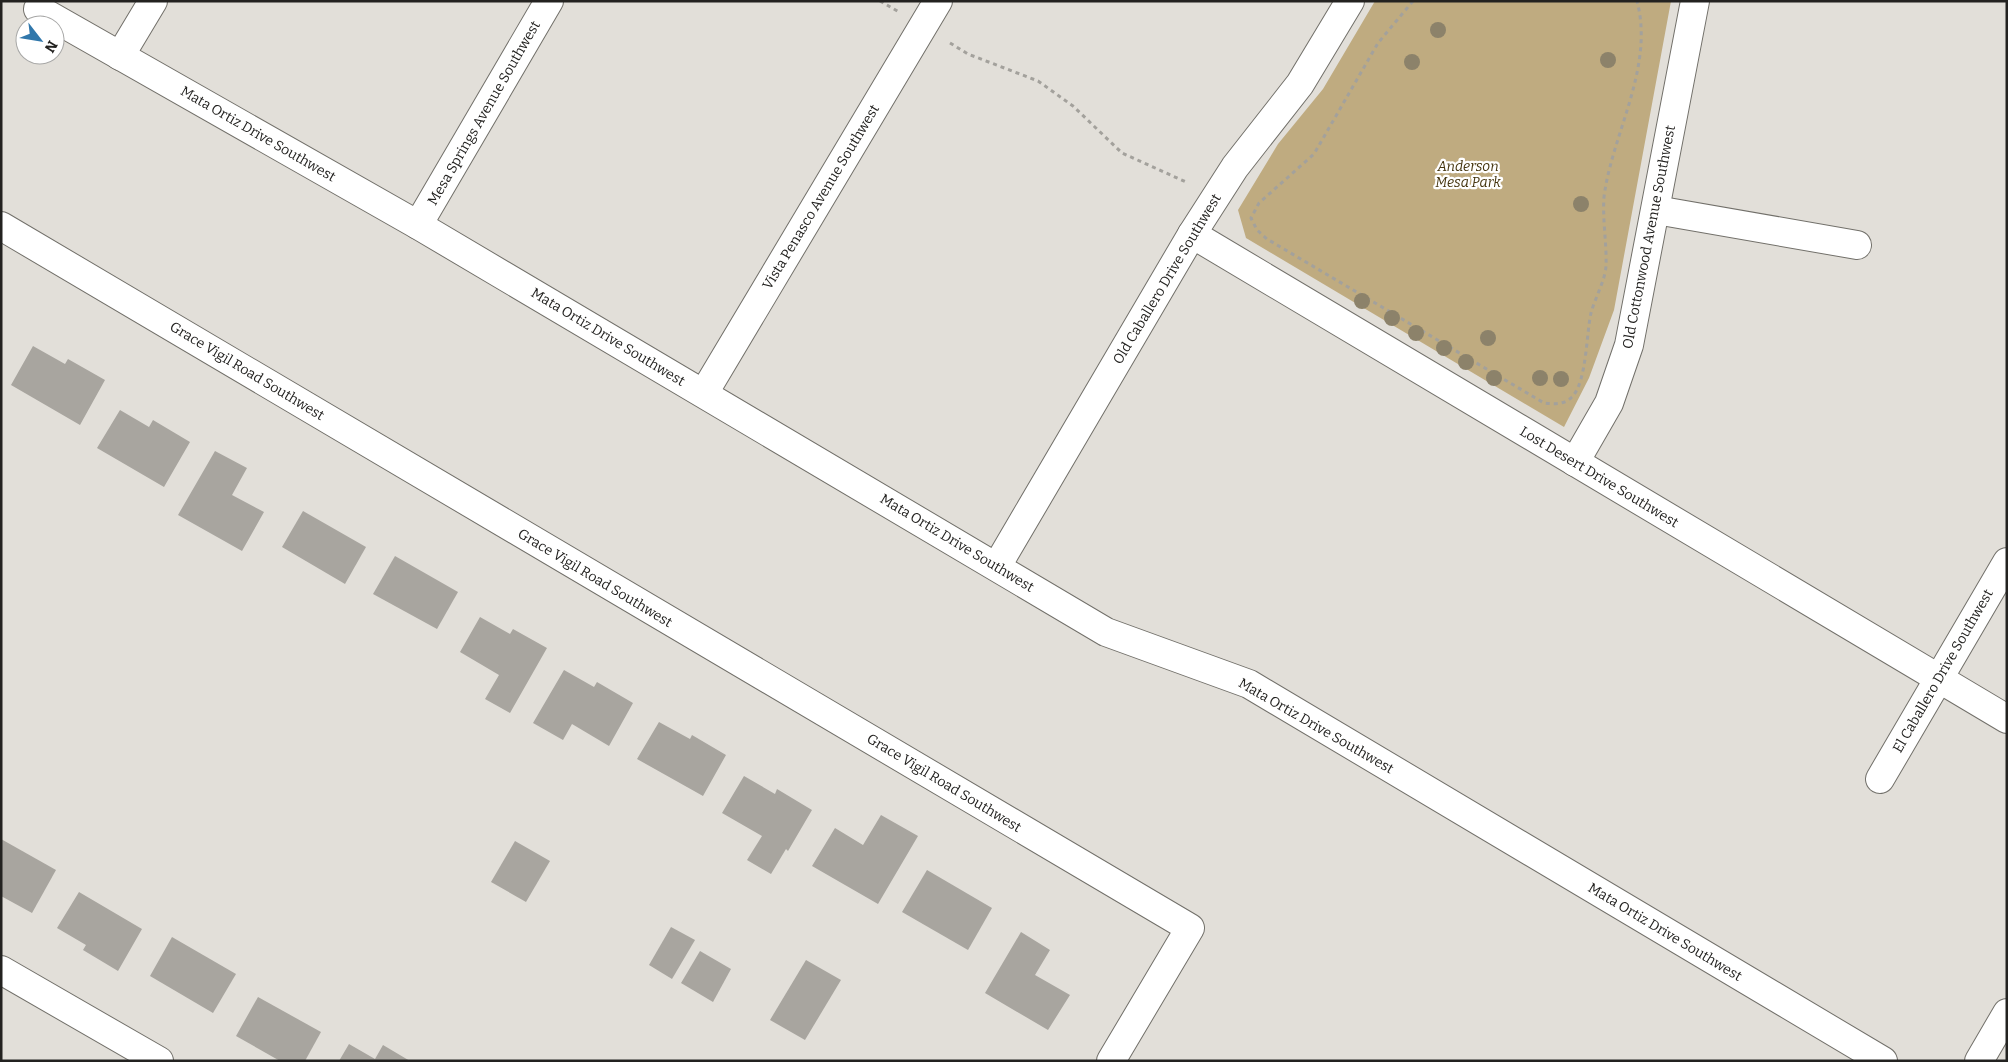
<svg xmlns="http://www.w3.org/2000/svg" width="2008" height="1062" font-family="Bitter,serif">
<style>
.green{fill:#bfab80}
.building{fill:#a8a59f}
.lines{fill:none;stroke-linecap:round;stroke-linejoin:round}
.minor-casing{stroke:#72706a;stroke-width:30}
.path{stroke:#a3a19c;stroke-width:3;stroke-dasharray:4 4;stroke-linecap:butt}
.minor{stroke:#fff;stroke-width:28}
.tree{fill:#8c826a}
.labels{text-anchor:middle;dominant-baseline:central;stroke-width:4.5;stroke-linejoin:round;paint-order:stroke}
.street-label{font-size:14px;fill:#232220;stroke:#fff}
.park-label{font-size:14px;font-style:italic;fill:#463610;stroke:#fff}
</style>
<rect width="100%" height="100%" fill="#e2dfd9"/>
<path class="green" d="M 1375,1 L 1671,1 L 1614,310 L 1589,378 L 1564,427 L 1246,238 L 1238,210 L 1278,144 L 1323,89 Z"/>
<g class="building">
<path d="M 33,346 L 65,364 L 68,359 L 105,380 L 80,425 L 11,385 Z"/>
<path d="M 120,410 L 149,427 L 153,420 L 190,442 L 164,487 L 97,448 Z"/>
<path d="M 215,451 L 247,468 L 232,495 L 264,512 L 242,551 L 178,515 Z"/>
<path d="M 303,511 L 366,547 L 345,584 L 282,547 Z"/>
<path d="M 395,556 L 458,592 L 437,629 L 373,594 Z"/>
<path d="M 480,617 L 510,634 L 513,629 L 547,648 L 510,713 L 485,699 L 499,675 L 460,652 Z"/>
<path d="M 564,670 L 594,687 L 597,682 L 633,703 L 609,746 L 572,724 L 563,740 L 533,723 Z"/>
<path d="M 659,722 L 690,739 L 692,735 L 726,755 L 703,796 L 637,759 Z"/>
<path d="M 744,776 L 775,794 L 777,789 L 812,810 L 788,851 L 786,849 L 771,874 L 747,860 L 762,836 L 722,813 Z"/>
<path d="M 881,815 L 918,836 L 878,904 L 812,866 L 835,828 L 863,845 Z"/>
<path d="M 1,839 L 56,870 L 32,913 L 1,896 Z"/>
<path d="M 515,841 L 550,861 L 526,902 L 491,882 Z"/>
<path d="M 927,870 L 992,908 L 968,950 L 902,912 Z"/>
<path d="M 79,892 L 142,929 L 118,971 L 83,950 L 86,945 L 57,928 Z"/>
<path d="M 671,927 L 695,940 L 672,979 L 649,965 Z"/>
<path d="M 1021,932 L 1050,950 L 1035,975 L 1070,995 L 1048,1030 L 985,993 Z"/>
<path d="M 172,937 L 236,974 L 213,1013 L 150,976 Z"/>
<path d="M 700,951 L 731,969 L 713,1002 L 681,983 Z"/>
<path d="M 806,960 L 841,980 L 805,1040 L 770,1020 Z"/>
<path d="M 258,997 L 321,1032 L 305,1061 L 280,1061 L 236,1036 Z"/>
<path d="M 349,1044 L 375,1059 L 383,1045 L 410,1061 L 339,1061 Z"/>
</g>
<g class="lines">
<defs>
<g id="minor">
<path d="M 38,9 L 418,225 L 1106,632 L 1249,684 L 1883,1061"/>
<path d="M 120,56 L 153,1"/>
<path d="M 1656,210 L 1857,245"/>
<path d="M 418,225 L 549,1"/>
<path d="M 1,226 L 1190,928 L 1111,1061"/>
<path d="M 1192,234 L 2007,719"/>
<path d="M 704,393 L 938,1"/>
<path d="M 1575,462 L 1609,403 L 1629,345 L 1695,1"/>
<path d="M 997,566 L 1192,234 L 1235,167 L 1300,84 L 1350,1"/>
<path d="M 1880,779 L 2007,562"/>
<path d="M 1,970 L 159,1061"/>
<path d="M 1979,1061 L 2007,1013"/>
</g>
</defs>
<use href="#minor" class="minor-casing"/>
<g class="path">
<path d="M 880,1 L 899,12"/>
<path d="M 1413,1 L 1378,43 L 1314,154 L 1259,203 L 1251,218 L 1257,230 L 1267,239 L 1544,403 C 1554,404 1564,405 1572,397 C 1587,381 1586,335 1591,313 C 1595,298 1605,281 1606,266 C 1607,242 1601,211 1605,190 C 1615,129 1654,65 1637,1"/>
<path d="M 950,43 L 968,54 L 1038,81 L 1073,106 L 1122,153 L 1186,182"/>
</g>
<use href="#minor" class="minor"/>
</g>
<g class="tree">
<circle cx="1438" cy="30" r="8"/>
<circle cx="1608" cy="60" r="8"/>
<circle cx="1412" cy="62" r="8"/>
<circle cx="1581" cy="204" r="8"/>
<circle cx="1362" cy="301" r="8"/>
<circle cx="1392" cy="318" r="8"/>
<circle cx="1416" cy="333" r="8"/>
<circle cx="1488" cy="338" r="8"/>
<circle cx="1444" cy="348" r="8"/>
<circle cx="1466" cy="362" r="8"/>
<circle cx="1494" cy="378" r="8"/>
<circle cx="1540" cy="378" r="8"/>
<circle cx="1561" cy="379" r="8"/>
</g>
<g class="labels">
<g class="street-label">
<text transform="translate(484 113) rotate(-60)">Mesa Springs Avenue Southwest</text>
<text transform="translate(258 134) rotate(30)">Mata Ortiz Drive Southwest</text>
<text transform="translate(821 197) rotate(-59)">Vista Penasco Avenue Southwest</text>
<text transform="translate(1649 237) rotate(-79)">Old Cottonwood Avenue Southwest</text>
<text transform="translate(1167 279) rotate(-59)">Old Caballero Drive Southwest</text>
<text transform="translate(608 337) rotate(31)">Mata Ortiz Drive Southwest</text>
<text transform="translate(247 371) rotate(31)">Grace Vigil Road Southwest</text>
<text transform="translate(1599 477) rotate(31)">Lost Desert Drive Southwest</text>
<text transform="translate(957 543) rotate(31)">Mata Ortiz Drive Southwest</text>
<text transform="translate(595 578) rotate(31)">Grace Vigil Road Southwest</text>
<text transform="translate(1943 671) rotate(-60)">El Caballero Drive Southwest</text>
<text transform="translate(1316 726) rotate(30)">Mata Ortiz Drive Southwest</text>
<text transform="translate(944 783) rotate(31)">Grace Vigil Road Southwest</text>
<text transform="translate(1665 932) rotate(31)">Mata Ortiz Drive Southwest</text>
</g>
<g class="park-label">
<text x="1468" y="166">Anderson<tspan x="1468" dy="16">Mesa Park</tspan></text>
</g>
</g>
<rect width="2008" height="1062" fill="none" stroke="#232220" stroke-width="5"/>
<g transform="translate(40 40) rotate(121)"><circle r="24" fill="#ffffff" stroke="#a7a7a6"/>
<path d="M0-4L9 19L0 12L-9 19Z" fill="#3077ab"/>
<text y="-8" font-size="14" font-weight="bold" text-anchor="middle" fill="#232220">N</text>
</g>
</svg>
